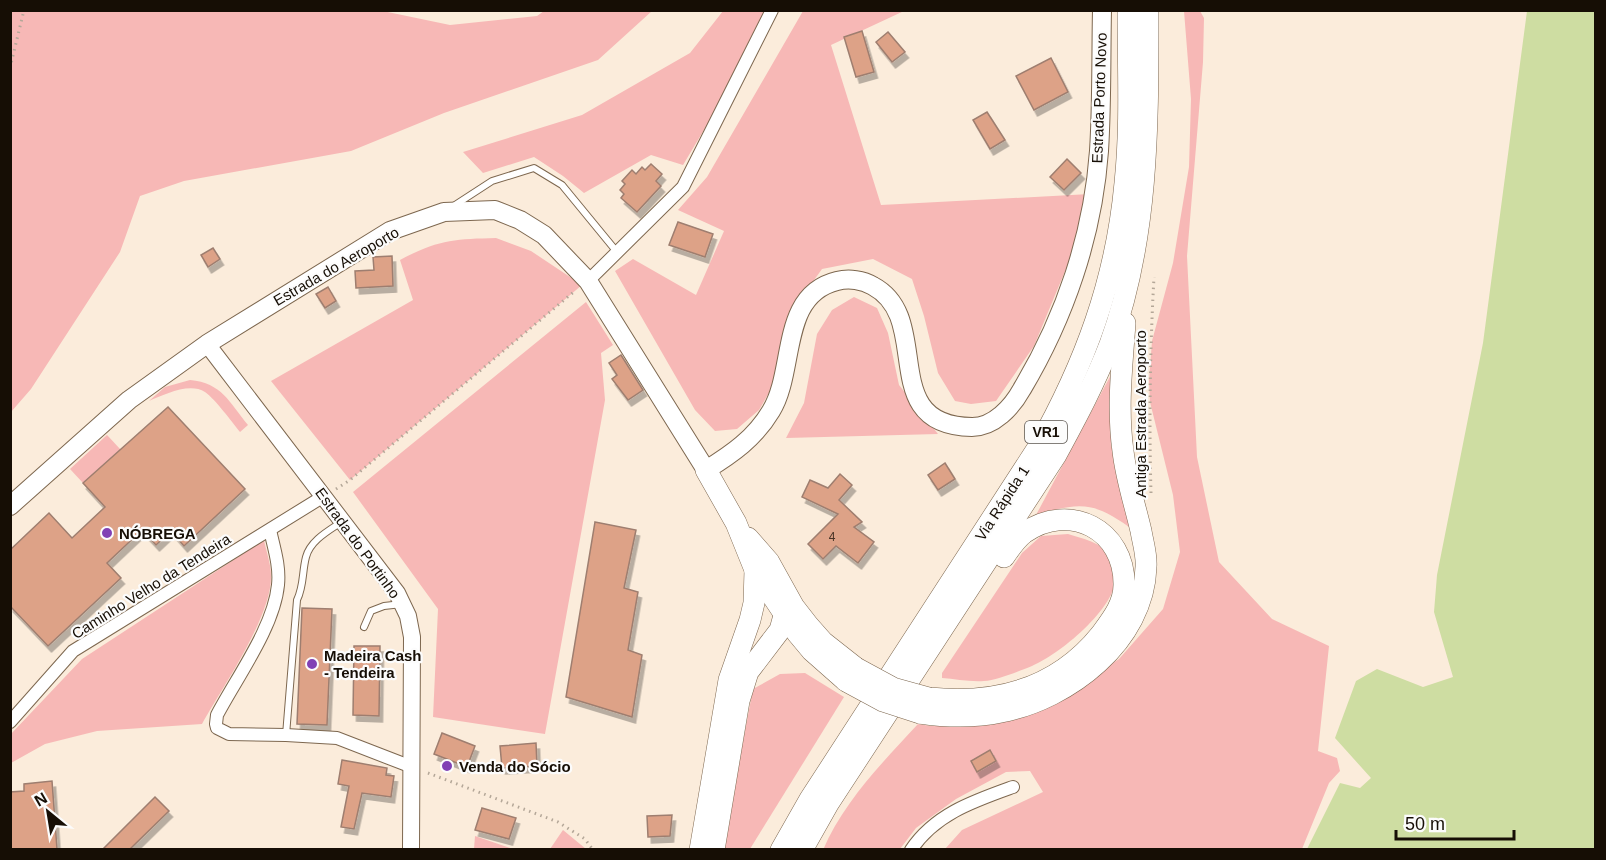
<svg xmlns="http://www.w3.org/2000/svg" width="1606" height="860" font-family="Helvetica,sans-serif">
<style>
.green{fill:#f7b8b6}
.water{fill:#cedda2}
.building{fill:#dda287;stroke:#9e7e6f;stroke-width:1.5;filter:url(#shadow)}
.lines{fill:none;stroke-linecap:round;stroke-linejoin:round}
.service-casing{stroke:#7d674f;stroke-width:8}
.minor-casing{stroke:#7d674f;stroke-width:14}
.tertiary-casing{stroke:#7d674f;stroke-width:18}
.secondary-casing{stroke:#7d674f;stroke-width:20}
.trunk-casing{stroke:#7d674f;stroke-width:22}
.path{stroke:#b4a798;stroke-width:3;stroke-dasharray:1.5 4.5;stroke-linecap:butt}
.service{stroke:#fff;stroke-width:6}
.minor{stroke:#fff;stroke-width:12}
.tertiary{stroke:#fff;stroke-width:16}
.secondary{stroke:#fff;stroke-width:18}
.trunk{stroke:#fff;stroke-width:21}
.trunk-bridge-casing{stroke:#7d674f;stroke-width:22;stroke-linecap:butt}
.trunk-bridge{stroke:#fff;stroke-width:21}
.poi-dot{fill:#8141b5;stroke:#fcfcfc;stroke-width:2}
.labels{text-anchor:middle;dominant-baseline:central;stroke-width:4.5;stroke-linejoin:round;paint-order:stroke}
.number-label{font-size:12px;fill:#483326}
.shield{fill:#fcfcfc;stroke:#5b554f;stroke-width:1.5}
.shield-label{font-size:14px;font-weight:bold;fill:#160e05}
.street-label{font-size:15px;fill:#160e05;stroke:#fcfcfc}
.poi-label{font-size:15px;font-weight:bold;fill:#160e05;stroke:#fcfcfc;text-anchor:start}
</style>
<defs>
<filter id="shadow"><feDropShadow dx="3.5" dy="6" stdDeviation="0" flood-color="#0004"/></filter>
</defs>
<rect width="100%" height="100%" fill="#fbecdb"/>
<g class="green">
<path d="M 378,10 L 450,25 L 537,16 L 544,11 L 652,11 L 598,60 L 444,113 L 351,151 L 184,181 L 140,196 L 120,252 L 31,389 L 11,412 L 11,11 Z"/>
<path d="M 723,11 L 769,11 L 738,73 L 683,165 L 651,155 L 584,193 L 563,176 L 534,157 L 483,173 L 463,152 L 582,115 L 690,53 Z"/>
<path d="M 803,11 L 904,11 L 831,45 L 881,205 L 1090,194 L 1080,235 L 1034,346 L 996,401 L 971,404 L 955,401 L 938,373 L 924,316 L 912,279 L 873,259 L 822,269 L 789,315 L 777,379 L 759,410 L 737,429 L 715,431 L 695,410 L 615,271 L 633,259 L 696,295 L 724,231 L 678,210 L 707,177 Z"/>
<path d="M 1184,11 L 1200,11 L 1204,18 L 1203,62 L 1187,256 L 1197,457 L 1219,562 L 1272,619 L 1329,646 L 1318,751 L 1337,758 L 1340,771 L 1329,783 L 1302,849 L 945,849 L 962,830 L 1043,792 L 1030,771 L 1006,772 L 956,799 L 916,828 L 900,849 L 823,850 C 844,801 883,762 918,724 L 931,726 L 969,722 L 1067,693 L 1119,659 L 1163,609 L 1180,552 L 1173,495 L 1150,402 L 1149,381 L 1152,341 L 1173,263 L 1189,167 L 1191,99 Z"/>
<path d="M 496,238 L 531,251 L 582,285 L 350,480 L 271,381 L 413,300 L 400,260 C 437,240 455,239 496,238 Z"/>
<path d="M 854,297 L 877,308 L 888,333 L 899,385 L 938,434 L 786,438 L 804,403 L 817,334 L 832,310 Z"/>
<path d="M 586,302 L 613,345 L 601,353 L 605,400 L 545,734 L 433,717 L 438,609 L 353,492 Z"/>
<path d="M 1113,371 L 1114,418 L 1111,445 L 1136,532 C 1095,502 1084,501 1036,515 Z"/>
<path d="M 190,380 C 222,383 229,402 248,425 L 240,432 C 232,422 215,399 205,392 C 189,382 164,395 149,401 L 165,387 Z"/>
<path d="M 107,435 L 121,450 L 83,483 L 70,469 Z"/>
<path d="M 1068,534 C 1085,539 1106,544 1114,561 C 1132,597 1061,654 1032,666 C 1019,671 997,680 984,681 C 970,682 955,679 942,678 L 942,673 L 1022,553 L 1041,536 Z"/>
<path d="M 264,540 C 266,551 271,564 271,576 C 272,616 222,688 202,724 L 97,731 L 45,744 L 11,763 L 10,735 L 82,659 Z"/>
<path d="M 805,673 L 844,697 L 750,849 L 722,850 L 753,689 L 780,674 Z"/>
<path d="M 563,830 L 586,849 L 550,849 Z"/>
<path d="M 475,836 L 513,849 L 474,849 Z"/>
</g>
<path class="water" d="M 1527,11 L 1595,11 L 1595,849 L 1307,849 L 1340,783 L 1360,788 L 1371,778 L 1335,738 L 1356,681 L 1377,669 L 1423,687 L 1453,677 L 1434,612 L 1437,575 L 1483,343 Z"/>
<g class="building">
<path d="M 862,31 L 874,72 L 856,77 L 844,37 Z"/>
<path d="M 888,32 L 905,52 L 892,62 L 876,42 Z"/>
<path d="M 1051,58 L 1068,92 L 1034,110 L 1016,76 Z"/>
<path d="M 987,112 L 1005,140 L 990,149 L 973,120 Z"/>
<path d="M 1067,159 L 1081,173 L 1064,190 L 1050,177 Z"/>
<path d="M 651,164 L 662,174 L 656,181 L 661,186 L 637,212 L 621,198 L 624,194 L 620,190 L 625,184 L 622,181 L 632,170 L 636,174 L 642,167 L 645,170 Z"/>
<path d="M 678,222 L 713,234 L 705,257 L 669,245 Z"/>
<path d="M 213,248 L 220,259 L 208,267 L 201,255 Z"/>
<path d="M 392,256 L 393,286 L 356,288 L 355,271 L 374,270 L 373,257 Z"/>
<path d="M 328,287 L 336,301 L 325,308 L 316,294 Z"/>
<path d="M 621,355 L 643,390 L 628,400 L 612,379 L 617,375 L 609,363 Z"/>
<path d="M 168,407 L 245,489 L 184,546 L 171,531 L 156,545 L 142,530 L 107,563 L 121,578 L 48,646 L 10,606 L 10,550 L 49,513 L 72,538 L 105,507 L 83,483 Z"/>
<path d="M 945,463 L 955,479 L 938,490 L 928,475 Z"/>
<path d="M 840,474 L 852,485 L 839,500 L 862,522 L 854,527 L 874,542 L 858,563 L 836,546 L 823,559 L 808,544 L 838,514 L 802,497 L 810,480 L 828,488 Z"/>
<path d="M 595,522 L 636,530 L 624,588 L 638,592 L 628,650 L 642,655 L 632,717 L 566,697 Z"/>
<path d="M 302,608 L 332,609 L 327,725 L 297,724 Z"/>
<path d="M 354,646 L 380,646 L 379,716 L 353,715 Z"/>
<path d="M 442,733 L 475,746 L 467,767 L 434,754 Z"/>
<path d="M 536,743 L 537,766 L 502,768 L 500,746 Z"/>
<path d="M 990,750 L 996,761 L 977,772 L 971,761 Z"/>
<path d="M 342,760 L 387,768 L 386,775 L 394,776 L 391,797 L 362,793 L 354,829 L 341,827 L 349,786 L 338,784 Z"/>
<path d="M 52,781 L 57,849 L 10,849 L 10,792 L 24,791 L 24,784 Z"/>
<path d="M 155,797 L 169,811 L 130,849 L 103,849 Z"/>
<path d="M 482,808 L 516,818 L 509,839 L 475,830 Z"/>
<path d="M 672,815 L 670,836 L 648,837 L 647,816 Z"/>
</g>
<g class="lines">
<defs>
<g id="service">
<path d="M 452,207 L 492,181 L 534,168 L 562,185 L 617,252"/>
<path d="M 364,627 L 371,611 L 384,606 L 402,604"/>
<path d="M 286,735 L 297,600 C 304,586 302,572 306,557 C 310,541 328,531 340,523"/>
</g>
<g id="minor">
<path d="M 588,281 L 683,187 L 772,10"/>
<path d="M 270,530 C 274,548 280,566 278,585 C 274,627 237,677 217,715 L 216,724 L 217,728 L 229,734 L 286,735 L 337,738 L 412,767"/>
<path d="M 10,722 L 73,651 L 324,496"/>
<path d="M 911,850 C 935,814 974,801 1013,787"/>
</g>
<path id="tertiary" d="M 207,344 L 397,593 L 408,616 L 412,637 L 411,850"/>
<path id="secondary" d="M 10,506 L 129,400 L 207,344 L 390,231 L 444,212 L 495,210 L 520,220 L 544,235 L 588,281 L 706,470 C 732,454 755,438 771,411 C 796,371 779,295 837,281 C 849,278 863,280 873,286 C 935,319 875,426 972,427 C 994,427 1012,407 1022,389 C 1065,317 1093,235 1099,151 C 1102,104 1101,57 1102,10"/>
<g id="trunk">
<path d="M 706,470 L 736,523 L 755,570 L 797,633 L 812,651 L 846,681"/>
<path d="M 748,538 L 769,562 L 794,607 L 808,625 L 823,642 L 856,668"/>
<path d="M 929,698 C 997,705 1057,689 1101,634 C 1112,619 1124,604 1124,585 C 1125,530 1070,501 1024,533 C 1016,539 1010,548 1004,557"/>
<path d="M 920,713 C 947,717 973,718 1001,712 C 1069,699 1144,641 1146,567 C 1147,555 1143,543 1141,531 C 1135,505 1126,478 1123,451 C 1117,408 1122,366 1125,323"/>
<path d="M 700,850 L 729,680 L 750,620 L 754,603 L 755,570"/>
<path d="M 714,850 L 739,701 L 748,672 L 780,630 L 785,612"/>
<path d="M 781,850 L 810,799 L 1037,449 C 1085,364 1116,281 1125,183 C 1131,126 1128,68 1128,10"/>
<path d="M 802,850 L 828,804 L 1056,455 C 1076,418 1095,383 1110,344 C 1149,237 1148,123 1148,10"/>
</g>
</defs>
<use href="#service" class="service-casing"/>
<use href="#minor" class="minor-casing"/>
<use href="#tertiary" class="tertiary-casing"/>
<use href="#secondary" class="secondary-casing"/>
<use href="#trunk" class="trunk-casing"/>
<g class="path">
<path d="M 10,68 L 24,10"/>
<path d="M 336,489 L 350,480 L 576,290"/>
<path d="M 1151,493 C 1149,421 1150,349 1154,277"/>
<path d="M 428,773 L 558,822 L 585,839 L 593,850"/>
</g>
<use href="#service" class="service"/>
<use href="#minor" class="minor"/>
<use href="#tertiary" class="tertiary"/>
<use href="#secondary" class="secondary"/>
<use href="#trunk" class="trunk"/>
<defs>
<g id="trunk-bridge">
<path d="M 856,668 L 893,688 L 929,698"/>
<path d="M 846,681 L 883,701 L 920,713"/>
</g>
</defs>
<use href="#trunk-bridge" class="trunk-bridge-casing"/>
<use href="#trunk-bridge" class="trunk-bridge"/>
</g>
<g class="poi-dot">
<circle cx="107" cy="533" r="6"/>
<circle cx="312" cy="664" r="6"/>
<circle cx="447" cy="766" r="6"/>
</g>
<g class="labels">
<g class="number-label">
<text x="832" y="537">4</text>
</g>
<rect class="shield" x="1025" y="421" width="42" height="22" rx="4.5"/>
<g class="shield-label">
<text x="1046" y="432">VR1</text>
</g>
<g class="street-label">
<text transform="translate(1099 98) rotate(-88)">Estrada Porto Novo</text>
<text transform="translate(336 266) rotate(-30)">Estrada do Aeroporto</text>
<text transform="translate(1140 414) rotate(-90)">Antiga Estrada Aeroporto</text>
<text transform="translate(1002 503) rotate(-57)">Via Rápida 1</text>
<text transform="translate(358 543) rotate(54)">Estrada do Portinho</text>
<text transform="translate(151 586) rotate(-32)">Caminho Velho da Tendeira</text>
</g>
<g class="poi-label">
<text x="119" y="533">NÓBREGA</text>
<text x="324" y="655">Madeira Cash<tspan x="324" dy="17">- Tendeira</tspan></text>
<text x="459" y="766">Venda do Sócio</text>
</g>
</g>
<rect width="1606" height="860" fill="none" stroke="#160e05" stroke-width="24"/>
<g transform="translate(48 812) rotate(330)" stroke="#fcfcfc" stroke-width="4.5" paint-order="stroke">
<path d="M0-4.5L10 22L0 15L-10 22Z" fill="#160e05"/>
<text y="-9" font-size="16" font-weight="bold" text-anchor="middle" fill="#160e05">N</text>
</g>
<path d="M1396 830v9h118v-9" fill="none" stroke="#160e05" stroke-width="3"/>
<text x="1405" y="830" font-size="18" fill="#160e05" stroke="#fcfcfc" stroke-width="4.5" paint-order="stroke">50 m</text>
</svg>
